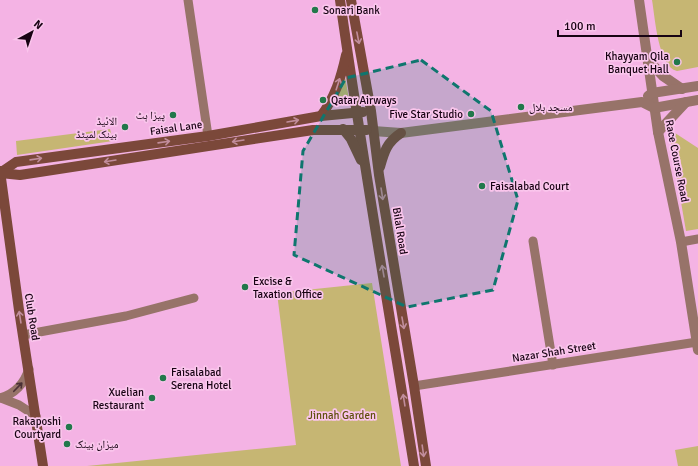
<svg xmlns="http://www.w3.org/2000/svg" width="698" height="466" font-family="Signika,'Noto Naskh Arabic',sans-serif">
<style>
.green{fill:#c6b673}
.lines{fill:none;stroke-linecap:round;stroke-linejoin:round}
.minor{stroke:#977369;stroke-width:9}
.tertiary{stroke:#977369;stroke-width:10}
.secondary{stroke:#7b483a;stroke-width:10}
.oneway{stroke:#c18d9c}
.oneway2{stroke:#4a3035}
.marked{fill:#0f766e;fill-opacity:0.2;stroke:#0f766e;stroke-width:3;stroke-dasharray:8 5;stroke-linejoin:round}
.poi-dot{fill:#22784b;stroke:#fac5ec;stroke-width:1.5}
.labels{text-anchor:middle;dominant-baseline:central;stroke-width:3.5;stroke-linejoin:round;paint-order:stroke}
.poi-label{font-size:11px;fill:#170313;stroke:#fac5ec;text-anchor:start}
.street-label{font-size:11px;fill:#170313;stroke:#fac5ec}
.park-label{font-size:11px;fill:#5f500d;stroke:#fac5ec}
</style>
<rect width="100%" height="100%" fill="#f4b3e4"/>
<g class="green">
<path d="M 652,0 L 698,0 L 698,67 L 677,71 C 658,67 655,17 652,0 Z"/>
<path d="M 345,77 L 349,99 L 334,100 Z"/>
<path d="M 110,129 L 113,141 L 17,155 L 16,141 Z"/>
<path d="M 675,133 L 698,148 L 698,229 L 686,231 L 670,138 L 672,134 Z"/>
<path d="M 372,283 L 401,466 L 87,466 L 296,445 L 277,293 Z"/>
<path d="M 698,446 L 698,466 L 678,466 L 675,450 Z"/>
</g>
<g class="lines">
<g class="minor">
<path d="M 188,0 L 208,136"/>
<path d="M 533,241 L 553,365"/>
<path d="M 681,242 L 698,239"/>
<path d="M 23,335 L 126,316 L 194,298"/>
<path d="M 414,386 L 697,342"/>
<path d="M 0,398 C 15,394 24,384 29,369"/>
<path d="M 1,398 L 19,405 L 36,416"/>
</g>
<g class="tertiary">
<path d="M 639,0 L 658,132 L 681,242 L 698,350"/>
<path d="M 648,60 L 663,76 L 682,89"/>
<path d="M 648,96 L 652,93 L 698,86"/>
<path d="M 373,131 L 401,133 L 642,102 L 654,108 L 698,100"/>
<path d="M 658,132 L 686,102"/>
</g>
<g class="secondary">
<path d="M 340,0 C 362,156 389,311 414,466"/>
<path d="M 351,0 L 371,111 L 379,175 L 414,386 L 426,466"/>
<path d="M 321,116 C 335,97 341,78 346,55"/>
<path d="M 343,129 L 351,139 L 361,160"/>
<path d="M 380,167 C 384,152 387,142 401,133"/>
<path d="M 0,171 L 19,310 L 43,466"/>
<path d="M 0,173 L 16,162 L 208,136 L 321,116 L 363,112"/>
<path d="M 0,173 L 20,175 L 313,130 L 367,130"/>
</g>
</g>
<defs><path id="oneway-shaft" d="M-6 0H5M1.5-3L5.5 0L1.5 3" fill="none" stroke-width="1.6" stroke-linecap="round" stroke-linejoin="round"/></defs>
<g class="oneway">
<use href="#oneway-shaft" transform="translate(358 38) rotate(79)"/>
<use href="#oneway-shaft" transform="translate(338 84) rotate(-72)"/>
<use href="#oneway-shaft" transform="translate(293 121) rotate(-10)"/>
<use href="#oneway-shaft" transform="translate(238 141) rotate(171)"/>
<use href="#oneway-shaft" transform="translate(164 142) rotate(-8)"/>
<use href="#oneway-shaft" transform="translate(36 159) rotate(-8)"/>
<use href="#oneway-shaft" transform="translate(110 161) rotate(171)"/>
<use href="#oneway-shaft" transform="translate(382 194) rotate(81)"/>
<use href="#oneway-shaft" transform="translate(383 271) rotate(-100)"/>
<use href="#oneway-shaft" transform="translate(20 317) rotate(-99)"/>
<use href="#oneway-shaft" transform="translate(403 323) rotate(80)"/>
<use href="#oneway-shaft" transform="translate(404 400) rotate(-99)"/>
<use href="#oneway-shaft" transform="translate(423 451) rotate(82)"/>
</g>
<use class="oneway2" href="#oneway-shaft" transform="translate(18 387) rotate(-46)"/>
<path class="marked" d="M 421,60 L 491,111 L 518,200 L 493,290 L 407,307 L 294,255 L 303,151 L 346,78 Z"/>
<g class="poi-dot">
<circle cx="315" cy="10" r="4"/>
<circle cx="677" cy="62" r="4"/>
<circle cx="323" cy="100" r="4"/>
<circle cx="521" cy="107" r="4"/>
<circle cx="471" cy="114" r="4"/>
<circle cx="173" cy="115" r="4"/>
<circle cx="125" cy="127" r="4"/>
<circle cx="482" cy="186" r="4"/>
<circle cx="245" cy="287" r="4"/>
<circle cx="163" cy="378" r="4"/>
<circle cx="152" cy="398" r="4"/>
<circle cx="69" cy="427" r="4"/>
<circle cx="67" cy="444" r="4"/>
</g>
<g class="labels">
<g class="poi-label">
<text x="323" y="10">Sonari Bank</text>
<text x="669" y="56" text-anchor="end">Khayyam Qila<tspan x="669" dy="13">Banquet Hall</tspan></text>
<text x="331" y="100">Qatar Airways</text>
<text x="529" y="107">مسجد بلال</text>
<text x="463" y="114" text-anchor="end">Five Star Studio</text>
<text x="165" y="115" text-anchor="end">پیزا ہٹ</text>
<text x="117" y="121" text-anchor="end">الائیڈ<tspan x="117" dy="13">بینک لمیٹڈ</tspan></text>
<text x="490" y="186">Faisalabad Court</text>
<text x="253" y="281">Excise &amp;<tspan x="253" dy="13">Taxation Office</tspan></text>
<text x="171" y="372">Faisalabad<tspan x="171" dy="13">Serena Hotel</tspan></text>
<text x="144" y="392" text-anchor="end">Xuelian<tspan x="144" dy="13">Restaurant</tspan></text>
<text x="61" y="421" text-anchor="end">Rakaposhi<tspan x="61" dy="13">Courtyard</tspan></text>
<text x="75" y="444">میزان بینک</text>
</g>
<g class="street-label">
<text transform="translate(176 128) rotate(-8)">Faisal Lane</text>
<text transform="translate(677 161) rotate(79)">Race Course Road</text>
<text transform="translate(400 231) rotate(81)">Bilal Road</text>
<text transform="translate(32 317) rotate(81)">Club Road</text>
<text transform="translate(554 352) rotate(-9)">Nazar Shah Street</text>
</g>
<g class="park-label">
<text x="342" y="415">Jinnah Garden</text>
</g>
</g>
<g transform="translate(32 32) rotate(40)" stroke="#fac5ec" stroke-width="3" paint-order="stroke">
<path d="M0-3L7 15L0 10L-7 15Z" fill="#170313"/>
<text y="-6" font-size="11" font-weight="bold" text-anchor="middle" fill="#170313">N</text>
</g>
<path d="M558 30v6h123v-6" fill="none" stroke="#170313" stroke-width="2"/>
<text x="564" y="30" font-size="12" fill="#170313" stroke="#fac5ec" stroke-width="3" paint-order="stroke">100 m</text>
</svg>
